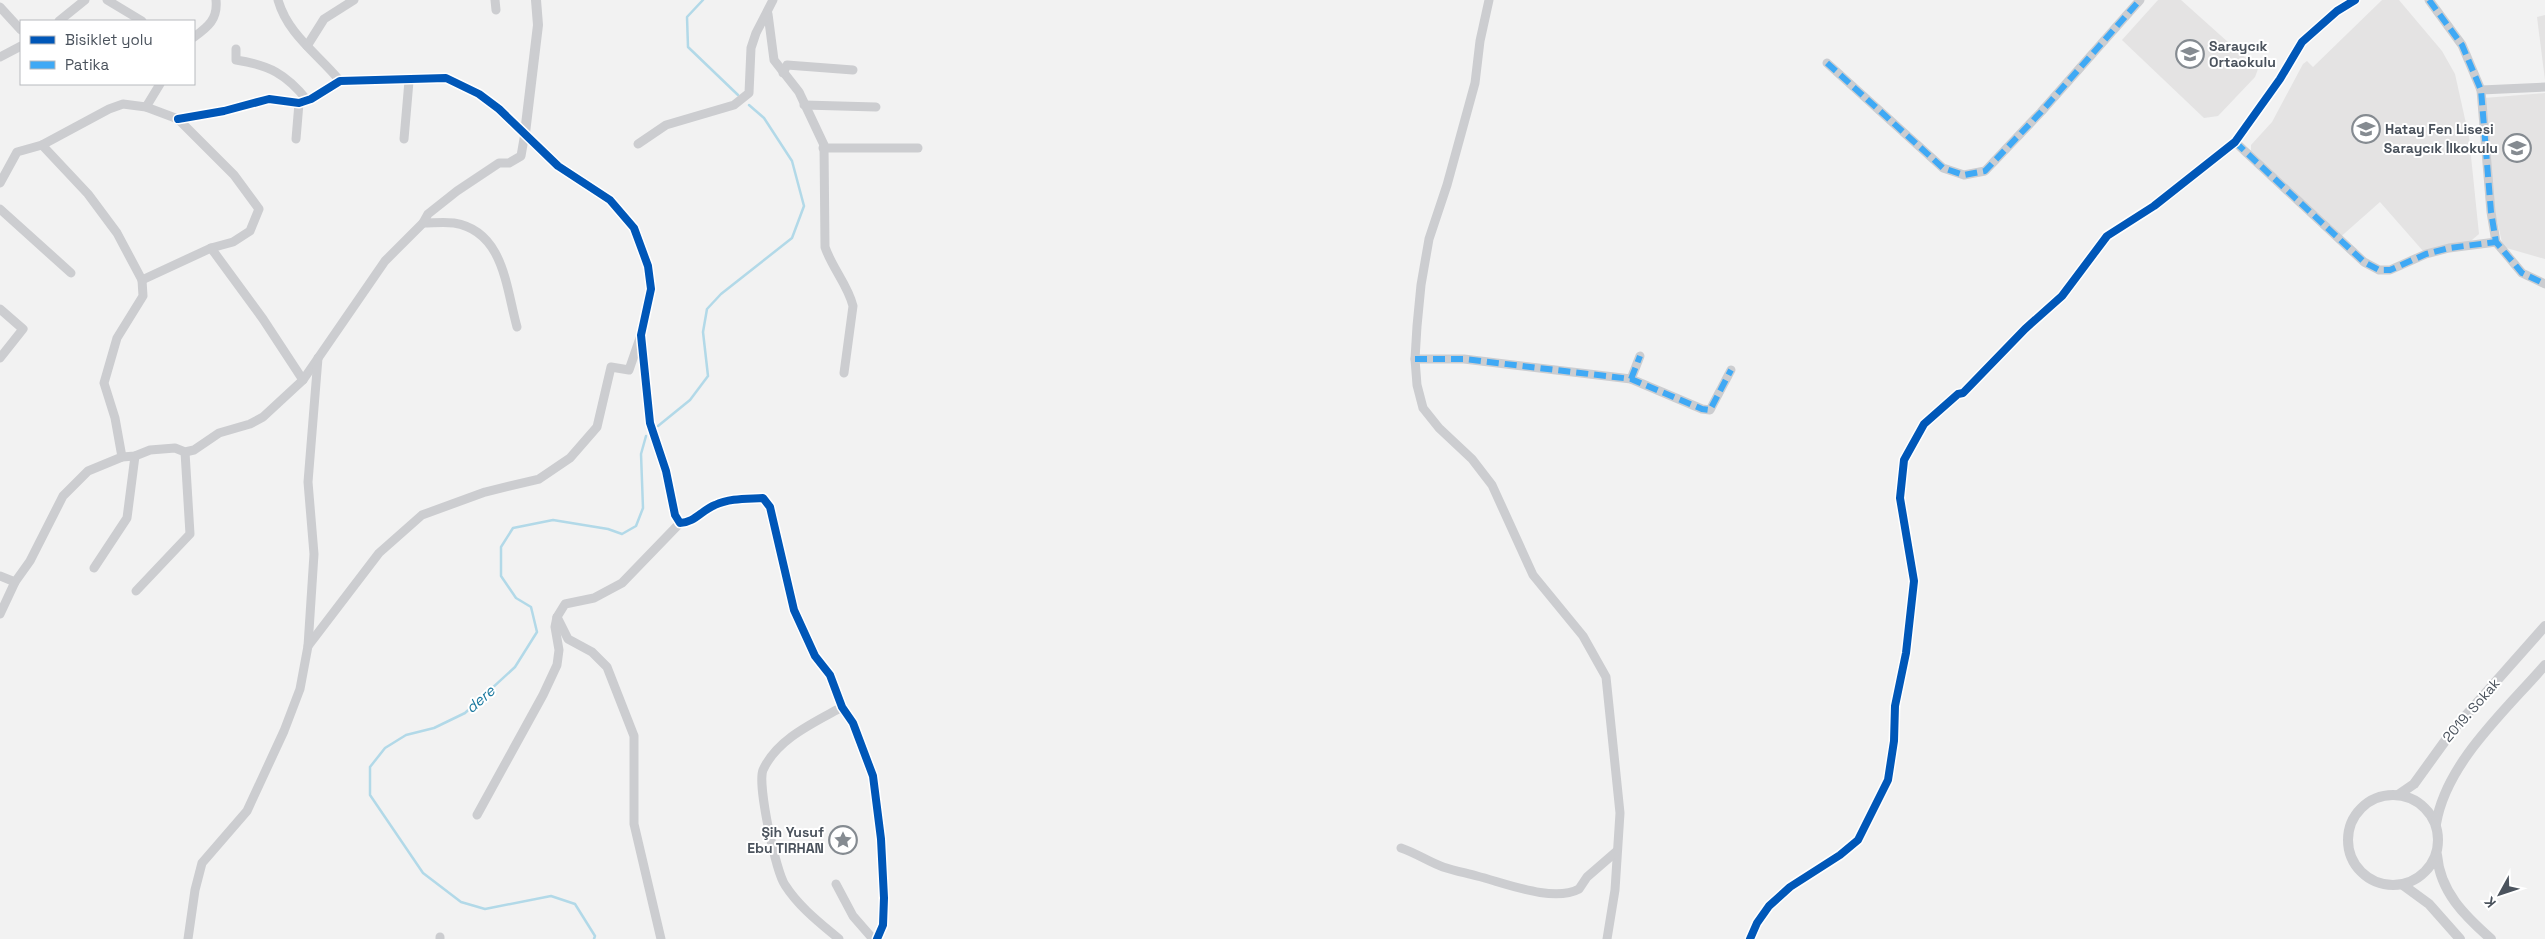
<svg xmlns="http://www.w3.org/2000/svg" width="2545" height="939" font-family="'Space Grotesk',sans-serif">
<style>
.education{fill:#e4e3e3}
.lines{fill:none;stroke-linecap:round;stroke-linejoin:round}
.stream{stroke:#b2d9e8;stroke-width:2.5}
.minor{stroke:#cccdd0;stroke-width:9}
.tertiary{stroke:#cccdd0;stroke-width:10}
.quiet{stroke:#3fa9f5;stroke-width:6;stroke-dasharray:12 6;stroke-linecap:butt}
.cycleway-casing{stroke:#fff;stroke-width:11}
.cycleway{stroke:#0057b8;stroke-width:8}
.labels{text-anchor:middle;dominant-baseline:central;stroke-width:4;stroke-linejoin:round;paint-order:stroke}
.poi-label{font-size:14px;font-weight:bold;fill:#4b535d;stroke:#fff;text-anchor:start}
.street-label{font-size:14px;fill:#4b535d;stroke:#fff}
.water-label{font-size:15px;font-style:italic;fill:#1b799f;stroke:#fff}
</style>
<rect width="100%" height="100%" fill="#f2f2f2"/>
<g class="education">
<path d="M 2158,0 L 2181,0 L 2258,69 L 2255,77 L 2218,116 L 2204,118 L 2122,40 Z"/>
<path d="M 2382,0 L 2399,0 L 2442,51 L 2455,74 L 2469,137 L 2479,234 L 2465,246 L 2423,251 L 2380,202 L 2337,240 L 2251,155 L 2251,145 L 2272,122 L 2303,64 L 2307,61 L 2313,67 Z"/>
<path d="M 2545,15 L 2545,80 L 2537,17 Z"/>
<path d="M 2545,93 L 2545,259 L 2503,247 L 2494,207 L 2484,98 Z"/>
</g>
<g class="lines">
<g class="stream">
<path d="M 703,0 L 687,17 L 688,47 L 738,95"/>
<path d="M 658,426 L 690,400 L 708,376 L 703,332 L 707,309 L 721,294 L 792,238 L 804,206 L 792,161 L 764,118 L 749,105"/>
<path d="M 594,939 L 595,936 L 575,904 L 551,896 L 485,909 L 461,902 L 423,873 L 370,795 L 370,767 L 385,748 L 406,735 L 434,728 L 465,713 L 515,667 L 537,632 L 531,607 L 516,598 L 501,576 L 501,547 L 513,528 L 553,520 L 608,529 L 622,534 L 636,526 L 643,508 L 641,454 L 646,436"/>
</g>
<g class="minor">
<path d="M 107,0 L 142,21"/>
<path d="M 278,0 C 288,35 318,54 340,81"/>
<path d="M 495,0 L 496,10"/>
<path d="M 1489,0 L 1480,41 L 1475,83 L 1447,185 L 1429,239 L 1421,285 L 1417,326 L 1415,359 L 1417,385 L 1423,408 L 1439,428 L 1472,459 L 1492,485 L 1533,575 L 1583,636 L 1606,677 L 1620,813 L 1615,890 L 1607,939"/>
<path d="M 2429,0 L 2462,45 L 2481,90 L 2491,212 L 2496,242 L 2522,273 L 2545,284"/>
<path d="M 0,7 L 21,30"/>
<path d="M 768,14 L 774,60 L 799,92 L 824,145 L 825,247 C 832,268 848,285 853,306 L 844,373"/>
<path d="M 59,21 L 85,0"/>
<path d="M 194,37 C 208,27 218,19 216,0"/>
<path d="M 307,46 L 324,19 L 354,0"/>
<path d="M 236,49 L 236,60 C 269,65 286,74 307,100"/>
<path d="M 0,57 L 21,46"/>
<path d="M 1827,63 L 1943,168 L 1964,175 L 1985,171 L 2041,112 L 2140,0"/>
<path d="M 783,73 L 787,65 L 853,70"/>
<path d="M 2481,90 L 2545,87"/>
<path d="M 804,105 L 876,107"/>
<path d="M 146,107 L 160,84"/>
<path d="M 178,119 L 224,111 L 269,99 L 299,103 L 311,99 L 340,81 L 446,78 L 479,94 L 499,109 L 558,166 L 610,200 L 634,228 L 648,266 L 651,289 L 641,335 L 650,423 L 666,471 L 675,515 L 680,523 C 694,523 702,510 715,505 C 730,498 747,499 763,498 L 770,507 L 794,610 L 815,656 L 830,675 L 842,707 L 853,723 L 873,776 L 881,839 L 884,898 L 883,925 L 877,939"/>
<path d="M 296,139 L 299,103"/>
<path d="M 404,139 L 409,81"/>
<path d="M 2235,142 L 2364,262 L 2379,270 L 2390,270 L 2426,254 L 2449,248 L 2496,242"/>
<path d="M 638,144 L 666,125 L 734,105 L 749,93 L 751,48 L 756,33 L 773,0"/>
<path d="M 42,145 L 88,194 L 117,233 L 142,280 L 143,296 L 117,338 L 104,383 L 115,418 L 122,457"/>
<path d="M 823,148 L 918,148"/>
<path d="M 0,183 L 17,152 L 42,145 L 109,109 L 123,104 L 146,107 L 178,119 L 234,175 L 259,209 L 250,231 L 233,242 L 211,248 L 142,280"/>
<path d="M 0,209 L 71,273"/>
<path d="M 423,223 C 433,223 444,222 454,223 C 504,231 506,288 517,327"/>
<path d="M 211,248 L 263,319 L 303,380"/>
<path d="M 0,309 L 23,329 L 0,358"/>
<path d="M 1415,359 L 1464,359 L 1631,379 L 1702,409 L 1710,410 L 1731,370"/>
<path d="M 1631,379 L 1640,356"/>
<path d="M 94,568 L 127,518 L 135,456"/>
<path d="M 0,576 L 15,582"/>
<path d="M 136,591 L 190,534 L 185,452"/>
<path d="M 0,614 L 15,582 L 30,561 L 63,496 L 88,471 L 122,457 L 135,456 L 150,450 L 175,448 L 185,452 L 194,450 L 219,433 L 250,424 L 263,417 L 303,380 L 385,261 L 423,223 L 428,214 L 457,191 L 499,163 L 509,163 L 521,156 L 525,133"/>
<path d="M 308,646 L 379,553 L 422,515 L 485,492 L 539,479 L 570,458 L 597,427 L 611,367 L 629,370 L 640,338"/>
<path d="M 477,815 L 543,695 L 557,665 L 559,650 L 555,627 L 557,617"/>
<path d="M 1401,848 C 1416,853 1429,862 1443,867 C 1455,871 1466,873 1477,876 C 1505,883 1553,903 1579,889 L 1587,877 L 1617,851"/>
<path d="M 836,884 L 853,916 L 873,939"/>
<path d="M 188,939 L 195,890 L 202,863 L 247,811 L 284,731 L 300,689 L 308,646 L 314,554 L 308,482 L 318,358"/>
<path d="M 440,939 L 440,937"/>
<path d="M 661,939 L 634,824 L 634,736 L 607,667 L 592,652 L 568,639 L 557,617 L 565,604 L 594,598 L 622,583 L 680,523"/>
<path d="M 839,939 C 820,923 799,907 785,885 C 776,872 757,784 763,770 C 777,739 813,723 842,707"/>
<path d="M 1750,939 L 1757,923 L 1769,906 L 1790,887 L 1840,855 L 1858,840 L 1888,780 L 1894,741 L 1895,706 L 1906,653 L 1914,581 L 1900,498 L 1904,460 L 1924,424 L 1958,394 L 1963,393 L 2025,329 L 2062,296 L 2107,236 L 2154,206 L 2235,142 L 2280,79 L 2302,42 L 2337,11 L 2355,0"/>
</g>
<g class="tertiary">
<path d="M 525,133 L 538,25 L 536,0"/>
<circle cx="2393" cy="840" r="45"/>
<path d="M 2398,795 L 2414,784 L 2453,730 L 2545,626"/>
<path d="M 2436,824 C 2446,763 2505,711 2545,665"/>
<path d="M 2437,855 C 2440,892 2465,916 2491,939"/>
<path d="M 2403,885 L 2429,904 L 2460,939"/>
</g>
<g class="quiet">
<path d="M 2429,0 L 2462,45 L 2481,90 L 2491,212 L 2496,242 L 2522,273 L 2545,284"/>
<path d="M 1827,63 L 1943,168 L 1964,175 L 1985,171 L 2041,112 L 2140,0"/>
<path d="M 2235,142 L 2364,262 L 2379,270 L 2390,270 L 2426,254 L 2449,248 L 2496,242"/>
<path d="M 1415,359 L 1464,359 L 1631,379 L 1702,409 L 1710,410 L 1731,370"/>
<path d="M 1631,379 L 1640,356"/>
</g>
<defs>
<g id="cycleway">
<path d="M 178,119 L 224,111 L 269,99 L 299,103 L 311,99 L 340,81 L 446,78 L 479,94 L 499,109 L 558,166 L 610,200 L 634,228 L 648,266 L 651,289 L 641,335 L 650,423 L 666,471 L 675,515 L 680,523 C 694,523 702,510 715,505 C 730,498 747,499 763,498 L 770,507 L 794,610 L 815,656 L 830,675 L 842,707 L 853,723 L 873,776 L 881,839 L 884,898 L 883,925 L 877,939"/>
<path d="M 1750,939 L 1757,923 L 1769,906 L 1790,887 L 1840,855 L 1858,840 L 1888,780 L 1894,741 L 1895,706 L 1906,653 L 1914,581 L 1900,498 L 1904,460 L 1924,424 L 1958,394 L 1963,393 L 2025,329 L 2062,296 L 2107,236 L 2154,206 L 2235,142 L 2280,79 L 2302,42 L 2337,11 L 2355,0"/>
</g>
</defs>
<use href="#cycleway" class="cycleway-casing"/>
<use href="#cycleway" class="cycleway"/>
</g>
<defs>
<symbol id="school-ring" viewBox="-11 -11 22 22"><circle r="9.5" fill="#fff" stroke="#858b91" stroke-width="1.5"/><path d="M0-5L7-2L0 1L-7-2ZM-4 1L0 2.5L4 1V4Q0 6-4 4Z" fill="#858b91"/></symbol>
<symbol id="sight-ring" viewBox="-11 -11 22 22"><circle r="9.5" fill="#fff" stroke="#858b91" stroke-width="1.5"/><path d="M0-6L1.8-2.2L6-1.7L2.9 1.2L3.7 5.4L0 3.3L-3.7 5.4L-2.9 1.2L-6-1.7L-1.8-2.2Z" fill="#858b91"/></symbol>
</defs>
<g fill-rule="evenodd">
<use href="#school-ring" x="2174" y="38" width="32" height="32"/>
<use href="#school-ring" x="2350" y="113" width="32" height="32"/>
<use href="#school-ring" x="2501" y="132" width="32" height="32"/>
<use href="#sight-ring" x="827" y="824" width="32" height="32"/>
</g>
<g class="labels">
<g class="poi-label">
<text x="2209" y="46">Saraycık<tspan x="2209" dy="16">Ortaokulu</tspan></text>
<text x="2385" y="129">Hatay Fen Lisesi</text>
<text x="2498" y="148" text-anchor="end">Saraycık İlkokulu</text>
<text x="824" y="832" text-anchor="end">Şih Yusuf<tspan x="824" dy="16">Ebu TIRHAN</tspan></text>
</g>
<g class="street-label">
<text transform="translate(2471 710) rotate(-49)">2019. Sokak</text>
</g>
<g class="water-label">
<text transform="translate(480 699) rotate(-41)">dere</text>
</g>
</g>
<rect x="20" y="20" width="175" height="65" fill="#ffffff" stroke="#b7babe"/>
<rect x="30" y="36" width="25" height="8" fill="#0057b8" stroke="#b7babe"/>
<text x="65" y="45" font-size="15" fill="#4b535d">Bisiklet yolu</text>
<rect x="30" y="61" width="25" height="8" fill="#3fa9f5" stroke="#b7babe"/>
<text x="65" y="70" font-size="15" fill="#4b535d">Patika</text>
<g transform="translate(2500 894) rotate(230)" stroke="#ffffff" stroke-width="4" paint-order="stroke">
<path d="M0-4L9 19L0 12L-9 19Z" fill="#4b535d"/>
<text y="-8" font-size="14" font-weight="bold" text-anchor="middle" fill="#4b535d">K</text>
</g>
</svg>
